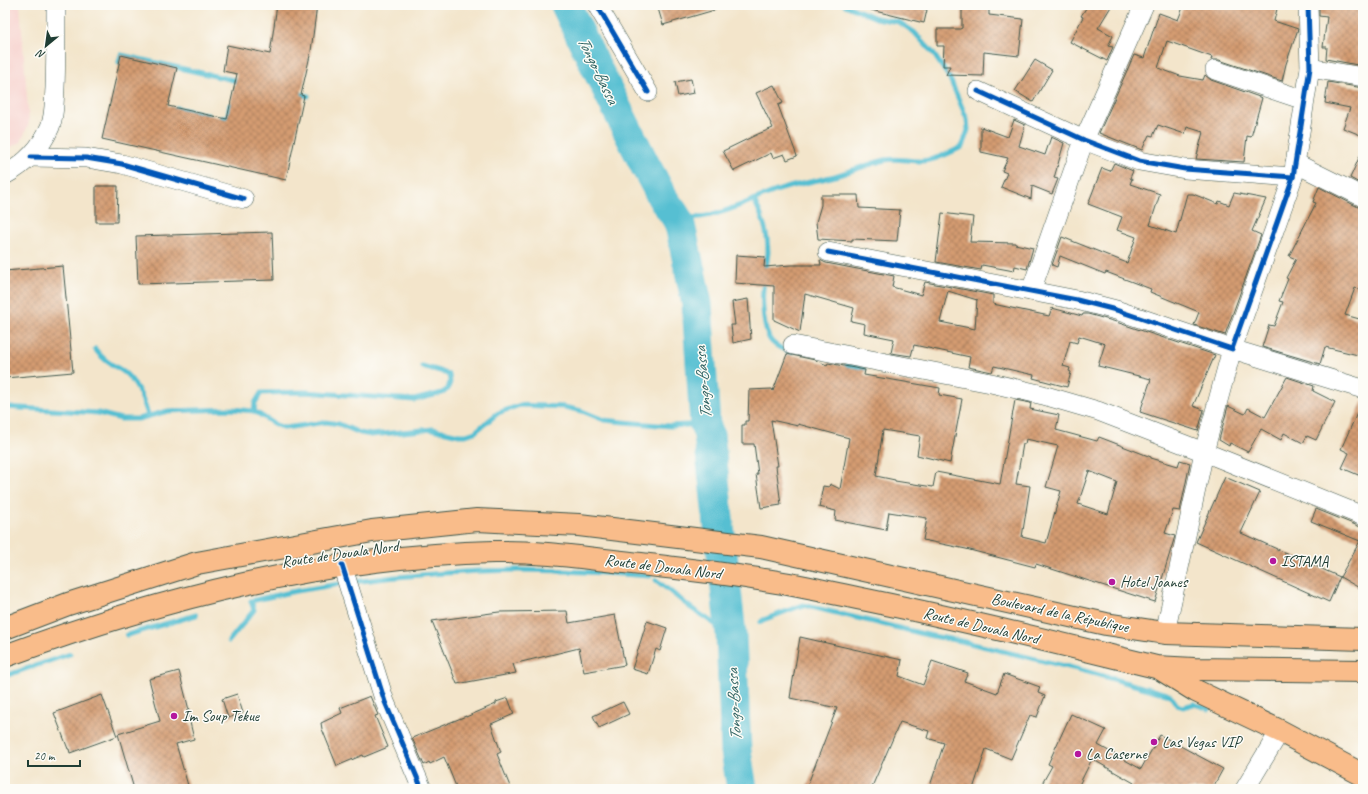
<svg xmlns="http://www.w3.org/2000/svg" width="1368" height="794" font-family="Caveat,sans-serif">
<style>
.built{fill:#f7d0cc}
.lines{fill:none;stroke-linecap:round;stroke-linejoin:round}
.stream{stroke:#56bfd2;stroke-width:5}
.river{stroke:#56bfd2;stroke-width:31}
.building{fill:url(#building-cross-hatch);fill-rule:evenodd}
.minor-casing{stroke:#3f564b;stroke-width:20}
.major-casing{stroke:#3f564b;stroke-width:24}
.minor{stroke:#fff;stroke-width:19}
.major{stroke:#f9bc8a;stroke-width:22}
.cycleway-casing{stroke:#fdfcf7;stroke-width:8}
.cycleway{stroke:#0057b8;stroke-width:5}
.poi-dot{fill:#b5179e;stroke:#fdfcf7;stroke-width:1.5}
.labels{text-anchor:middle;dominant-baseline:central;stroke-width:3;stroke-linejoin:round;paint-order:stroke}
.street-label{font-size:16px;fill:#1f3d34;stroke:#fdfcf7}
.poi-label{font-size:16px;fill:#1f3d34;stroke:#fdfcf7;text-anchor:start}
.water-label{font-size:17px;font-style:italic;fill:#306463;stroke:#fdfcf7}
</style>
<defs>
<pattern id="building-cross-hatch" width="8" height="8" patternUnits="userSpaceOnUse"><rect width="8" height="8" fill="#d49b71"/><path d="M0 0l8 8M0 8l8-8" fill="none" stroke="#ab805e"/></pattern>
</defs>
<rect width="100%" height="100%" fill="#fdfcf7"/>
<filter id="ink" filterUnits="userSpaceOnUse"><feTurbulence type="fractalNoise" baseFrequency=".025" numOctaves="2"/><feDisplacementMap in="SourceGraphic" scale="8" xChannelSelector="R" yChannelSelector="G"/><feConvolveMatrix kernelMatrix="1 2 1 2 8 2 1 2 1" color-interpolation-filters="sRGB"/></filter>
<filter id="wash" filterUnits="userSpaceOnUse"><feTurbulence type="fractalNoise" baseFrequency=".012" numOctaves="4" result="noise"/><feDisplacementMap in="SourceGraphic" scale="16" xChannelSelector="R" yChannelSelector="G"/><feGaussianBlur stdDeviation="0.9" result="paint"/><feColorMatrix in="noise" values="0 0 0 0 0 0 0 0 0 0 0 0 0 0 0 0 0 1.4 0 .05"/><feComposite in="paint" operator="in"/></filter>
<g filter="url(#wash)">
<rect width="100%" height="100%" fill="#f3e5cb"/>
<path class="built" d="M 5,5 L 20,5 L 29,123 L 21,142 L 5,150 Z"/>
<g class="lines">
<g class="stream">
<path d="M 119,62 L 121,55 L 242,82"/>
<path d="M 295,93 L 308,96"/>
<path d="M 176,108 L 208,115"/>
<path d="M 222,118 L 227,119 L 230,105"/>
<path d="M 754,200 C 763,217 768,232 768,252 C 767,264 764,277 763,289 C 762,301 763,333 772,342 C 777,347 784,350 791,352"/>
<path d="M 677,216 C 708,224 747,201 776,191 C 796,184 816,181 835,176 C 852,171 868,164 885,160 C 897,157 910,162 922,161 C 936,160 949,153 962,147 L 968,130 L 967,119 L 950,79 L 933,53 L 914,32 L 899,22 L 876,18 L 845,5"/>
<path d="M 95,349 C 102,359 111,364 121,370 C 136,380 143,399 148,415"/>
<path d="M 847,365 L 864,369"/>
<path d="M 5,407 L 98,413 L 121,419 L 138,419 L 168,411 L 232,409 L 254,411 L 276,425 L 285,428 L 326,422 L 339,424 L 360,433 L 371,435 L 433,429 L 459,435 L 466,435 L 475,432 L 498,413 L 520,405 L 564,407 L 582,411 L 604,420 L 623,422 L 670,426 L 705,424"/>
<path d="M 254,411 L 255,403 L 261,393 L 306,392 L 414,400 L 442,393 L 448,389 L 450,382 L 449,375 L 440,371 L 422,366"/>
<path d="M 656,580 L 691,608 L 731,635"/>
<path d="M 353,582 C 407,575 462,571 517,570 C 561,570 606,573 650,576"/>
<path d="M 761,622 L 763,620 L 803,605 L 932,636 L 961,641 L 1085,671 L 1170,695 L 1177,705 L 1183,707 L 1194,704 L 1209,709"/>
<path d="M 127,635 L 196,615"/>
<path d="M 229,641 L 254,610 L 251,601 L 291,592 L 339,584"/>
<path d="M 5,676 L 70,654"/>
</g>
<path class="river" d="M 566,5 C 592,60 619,113 646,167 C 652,177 657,187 662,197 C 668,207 676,214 680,225 L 697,304 L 705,424 L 709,435 L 731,635 L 736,751 L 742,789"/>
</g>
<g id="blocks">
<g class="building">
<path d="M 277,5 L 317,5 L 311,51 L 301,95 L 304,96 L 286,180 L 102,139 L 121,55 L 177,68 L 168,106 L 227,119 L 237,74 L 223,71 L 227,45 L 270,54 Z"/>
<path d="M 657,5 L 717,5 L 718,9 L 663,25 Z"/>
<path d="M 871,5 L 922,5 L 921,8 L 927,10 L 924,23 L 871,10 Z"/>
<path d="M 962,5 L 989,5 L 989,15 L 1023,19 L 1019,56 L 984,52 L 983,76 L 946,75 L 950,66 L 943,66 L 944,46 L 937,46 L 937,29 L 960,29 L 962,28 Z"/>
<path d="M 1088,5 L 1112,5 L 1098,28 L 1113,36 L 1108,46 L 1113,47 L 1107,61 L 1070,42 L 1083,17 L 1081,16 Z"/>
<path d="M 1184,5 L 1278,5 L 1274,21 L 1298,29 L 1286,64 L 1282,81 L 1219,60 L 1211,60 L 1212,57 L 1167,41 L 1158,68 L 1180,76 L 1203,80 L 1205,75 L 1211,80 L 1262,98 L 1251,137 L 1247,136 L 1244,162 L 1196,159 L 1203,132 L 1187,127 L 1185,134 L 1158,125 L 1153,136 L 1149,135 L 1142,150 L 1099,133 L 1134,55 L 1144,58 L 1159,13 L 1178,20 Z"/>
<path d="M 1319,5 L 1363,5 L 1363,66 L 1326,59 L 1327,47 L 1323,47 L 1327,17 L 1319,16 Z"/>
<path d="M 1035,60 L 1052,70 L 1033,102 L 1015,91 Z"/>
<path d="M 691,79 L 694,93 L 678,96 L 675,82 Z"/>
<path d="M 1328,82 L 1363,88 L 1363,136 L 1343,128 L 1350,108 L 1325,103 Z"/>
<path d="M 774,85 L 783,103 L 778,105 L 797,156 L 787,160 L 784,154 L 773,158 L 771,153 L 734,171 L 723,151 L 758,134 L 773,128 L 756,93 Z"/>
<path d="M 1014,120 L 1025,125 L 1019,146 L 1045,155 L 1051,137 L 1064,143 L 1054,178 L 1058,179 L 1052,194 L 1032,186 L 1031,199 L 1001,187 L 1007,173 L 1002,171 L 1008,158 L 981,152 L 981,127 L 1008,137 Z"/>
<path d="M 1363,149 L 1363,185 L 1350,178 Z"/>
<path d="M 1114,163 L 1133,171 L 1130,178 L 1132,179 L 1130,184 L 1160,194 L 1150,225 L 1176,234 L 1187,194 L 1193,194 L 1218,204 L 1219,201 L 1229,205 L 1234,193 L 1266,199 L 1252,231 L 1261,235 L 1225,335 L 1194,325 L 1199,312 L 1150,292 L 1151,289 L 1106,272 L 1105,274 L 1060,256 L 1057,267 L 1052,265 L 1062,237 L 1127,263 L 1136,237 L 1117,230 L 1122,217 L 1088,204 L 1102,168 L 1110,171 Z"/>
<path d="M 96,186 L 118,186 L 117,222 L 96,222 Z"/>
<path d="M 1319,187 L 1358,207 L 1363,208 L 1363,291 L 1355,288 L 1345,315 L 1363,320 L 1363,344 L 1358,355 L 1325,347 L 1320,364 L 1262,347 L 1269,325 L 1274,326 L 1283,302 L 1279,301 L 1288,279 L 1286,278 L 1296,259 L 1289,256 L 1316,203 L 1313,202 Z"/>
<path d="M 821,195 L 858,195 L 859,208 L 900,210 L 897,241 L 852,239 L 852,241 L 818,239 L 816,222 L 821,205 Z"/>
<path d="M 942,213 L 973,217 L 970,242 L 1015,243 L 1015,244 L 1033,248 L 1027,269 L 1015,266 L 1014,271 L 982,265 L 981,270 L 936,262 Z"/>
<path d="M 272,232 L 274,280 L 138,284 L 136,236 Z"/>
<path d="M 736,255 L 765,257 L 764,267 L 791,265 L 821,265 L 820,260 L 826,263 L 894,276 L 892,287 L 921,295 L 925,282 L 993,295 L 993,304 L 1049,316 L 1052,308 L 1082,316 L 1083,314 L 1088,314 L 1113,321 L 1215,355 L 1193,406 L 1204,410 L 1198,431 L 1140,412 L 1151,379 L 1098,366 L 1105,344 L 1079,336 L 1077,343 L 1070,341 L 1063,366 L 1070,368 L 1069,371 L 1071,372 L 1067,387 L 1033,378 L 1034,375 L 994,366 L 992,372 L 968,367 L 970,357 L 914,345 L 911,356 L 891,353 L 894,339 L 864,333 L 865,324 L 851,321 L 854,308 L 805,294 L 800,332 L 774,320 L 774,286 L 735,283 ZM 948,291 L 977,300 L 977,299 L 975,329 L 940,322 Z"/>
<path d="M 63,266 L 73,372 L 5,378 L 5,271 Z"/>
<path d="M 748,299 L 751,339 L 733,343 L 731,325 L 735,325 L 732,302 Z"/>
<path d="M 787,354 L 815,360 L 827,365 L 828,363 L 865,370 L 864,375 L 940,388 L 939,395 L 962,399 L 950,463 L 917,455 L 920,436 L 883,430 L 876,476 L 895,480 L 895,481 L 933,487 L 936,472 L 1000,484 L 1015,400 L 1031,403 L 1030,409 L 1059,415 L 1056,430 L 1097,441 L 1099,437 L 1151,457 L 1151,458 L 1178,466 L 1180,460 L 1190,463 L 1180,511 L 1173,510 L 1165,533 L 1175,536 L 1155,602 L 1036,564 L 1035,567 L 966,549 L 923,540 L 927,518 L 889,512 L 886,530 L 835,520 L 836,511 L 819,507 L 823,486 L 829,487 L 830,484 L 840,489 L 849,438 L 798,424 L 798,426 L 771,420 L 778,466 L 776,466 L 781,505 L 761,508 L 756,474 L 758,474 L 754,444 L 742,444 L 742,425 L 745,425 L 745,421 L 748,421 L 749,390 L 772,389 L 773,391 ZM 1026,439 L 1058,446 L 1046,487 L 1061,491 L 1046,543 L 1022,537 L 1030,486 L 1016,484 L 1023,444 L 1025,444 ZM 1089,471 L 1117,482 L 1108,514 L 1078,504 Z"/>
<path d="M 1287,377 L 1314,386 L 1313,391 L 1335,402 L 1316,440 L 1307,436 L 1303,443 L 1284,433 L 1281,440 L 1261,429 L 1248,452 L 1230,443 L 1229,446 L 1219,440 L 1228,406 L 1245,414 L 1248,408 L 1265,417 Z"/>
<path d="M 1363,400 L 1363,477 L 1342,468 L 1349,453 L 1341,449 Z"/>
<path d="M 1225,477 L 1260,492 L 1241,533 L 1340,577 L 1329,602 L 1196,542 Z"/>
<path d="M 1316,509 L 1363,528 L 1363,590 L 1340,577 L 1360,541 L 1311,521 Z"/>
<path d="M 567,611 L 569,623 L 615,615 L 625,665 L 584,672 L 579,648 L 513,664 L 516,673 L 457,684 L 432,621 L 499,612 Z"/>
<path d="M 647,621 L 667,628 L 660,651 L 656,649 L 648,674 L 632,669 Z"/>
<path d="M 800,637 L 902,660 L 899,676 L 923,685 L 932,661 L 968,673 L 964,681 L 997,693 L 1004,674 L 1040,687 L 1038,693 L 1045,696 L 1037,717 L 1030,715 L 1011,759 L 986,749 L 973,789 L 929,789 L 944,743 L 927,738 L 929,731 L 900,722 L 871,789 L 806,789 L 837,708 L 790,698 Z"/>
<path d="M 179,671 L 189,710 L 187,710 L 194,739 L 176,744 L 189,789 L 134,789 L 118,734 L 160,721 L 149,679 Z"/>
<path d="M 237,694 L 243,713 L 228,718 L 222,699 Z"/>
<path d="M 102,695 L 117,736 L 70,753 L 69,749 L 68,749 L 54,713 Z"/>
<path d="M 370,696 L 378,715 L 375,716 L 388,747 L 364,757 L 363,755 L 337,766 L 322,729 L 321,723 L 342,713 L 340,708 Z"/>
<path d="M 508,698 L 514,714 L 491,724 L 501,752 L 497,754 L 511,789 L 457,789 L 444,757 L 430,764 L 429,762 L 424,765 L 412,738 L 466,716 L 466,717 L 496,704 L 496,702 Z"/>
<path d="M 623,702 L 629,714 L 599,728 L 593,716 Z"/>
<path d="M 1071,714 L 1106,730 L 1098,745 L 1141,769 L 1160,735 L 1223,769 L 1212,789 L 1131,789 L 1134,783 L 1092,759 L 1077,789 L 1039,789 L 1052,766 L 1048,764 Z"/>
</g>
</g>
</g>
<g filter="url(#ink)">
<use href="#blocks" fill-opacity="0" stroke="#3f564b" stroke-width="1"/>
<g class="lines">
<defs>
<g id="minor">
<path d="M 597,5 L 648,92"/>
<path d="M 1310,68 L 1363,77"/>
<path d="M 1215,70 L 1304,100"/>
<path d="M 978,91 L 1084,140 L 1139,161 L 1185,169 L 1293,177"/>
<path d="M 31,157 L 86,158 L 122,164 L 244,199"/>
<path d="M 1295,163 L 1363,197"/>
<path d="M 5,175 C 25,164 41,148 50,127 C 55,115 54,100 55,88 C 56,60 56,33 56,5"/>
<path d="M 828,252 L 1077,300 L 1116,310 L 1232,349 L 1293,177 L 1310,68 L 1308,5"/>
<path d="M 1031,291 L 1084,140 L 1144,5"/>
<path d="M 793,345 L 991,383 L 1043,395 L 1098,411 L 1204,452 L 1363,516"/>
<path d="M 342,565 L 385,702 L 422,789"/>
<path d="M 1165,633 L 1204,452 L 1232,349 L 1363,389"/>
<path d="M 1245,789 L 1280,731"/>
</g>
<g id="major">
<path d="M 5,628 L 68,604 L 197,563 L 372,531 L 477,520 L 579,525 L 761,547 L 1106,624 L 1165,633 L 1363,639"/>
<path d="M 5,656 C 162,598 326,556 494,552 C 543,551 593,559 641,564 C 682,569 723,573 764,580 C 795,584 826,592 857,598 C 957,618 1057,643 1156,667 L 1194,669 L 1363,671"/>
<path d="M 1159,668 L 1196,691 L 1280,731 L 1363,775"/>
</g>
</defs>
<use href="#minor" class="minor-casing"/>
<use href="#major" class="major-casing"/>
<use href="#minor" class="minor"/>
<use href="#major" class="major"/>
<defs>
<g id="cycleway">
<path d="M 597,5 L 648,92"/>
<path d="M 978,91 L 1084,140 L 1139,161 L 1185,169 L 1293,177"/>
<path d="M 31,157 L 86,158 L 122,164 L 244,199"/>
<path d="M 828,252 L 1077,300 L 1116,310 L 1232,349 L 1293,177 L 1310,68 L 1308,5"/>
<path d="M 342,565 L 385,702 L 422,789"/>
</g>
</defs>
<use href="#cycleway" class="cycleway-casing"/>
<use href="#cycleway" class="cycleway"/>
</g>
</g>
<g class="poi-dot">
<circle cx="1273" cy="561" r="4"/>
<circle cx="1112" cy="582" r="4"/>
<circle cx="174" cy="716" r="4"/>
<circle cx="1154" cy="742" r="4"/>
<circle cx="1078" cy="754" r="4"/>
</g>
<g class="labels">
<g class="street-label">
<text transform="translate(340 554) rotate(-8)">Route de Douala Nord</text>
<text transform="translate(663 567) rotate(7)">Route de Douala Nord</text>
<text transform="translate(1060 613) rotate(12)">Boulevard de la République</text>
<text transform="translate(981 626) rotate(13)">Route de Douala Nord</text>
</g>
<g class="poi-label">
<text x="1281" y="561">ISTAMA</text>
<text x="1120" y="582">Hotel Joanes</text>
<text x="182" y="716">Im Soup Tekue</text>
<text x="1162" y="742">Las Vegas VIP</text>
<text x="1086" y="754">La Caserne</text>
</g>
<g class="water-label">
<text transform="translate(598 70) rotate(64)">Tongo-Bassa</text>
<text transform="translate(703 383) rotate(-95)">Tongo-Bassa</text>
<text transform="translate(734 705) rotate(-93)">Tongo-Bassa</text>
</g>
</g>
<rect width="1368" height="794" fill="none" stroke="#fdfcf7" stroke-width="20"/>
<g transform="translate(46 46) rotate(209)" stroke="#fdfcf7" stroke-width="3" paint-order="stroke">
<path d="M0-3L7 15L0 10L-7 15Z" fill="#1f3d34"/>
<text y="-6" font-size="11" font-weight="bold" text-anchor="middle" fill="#1f3d34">N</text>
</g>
<path d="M28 760v6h52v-6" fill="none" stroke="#1f3d34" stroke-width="2"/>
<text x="34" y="760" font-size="12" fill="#1f3d34" stroke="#fdfcf7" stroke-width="3" paint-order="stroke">20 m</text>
</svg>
